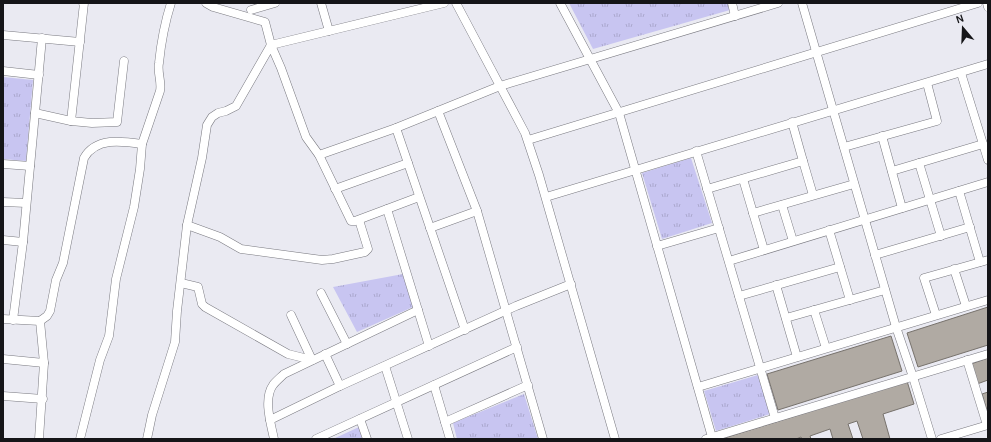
<svg xmlns="http://www.w3.org/2000/svg" width="991" height="442" font-family="Karla,sans-serif">
<style>
.park{fill:url(#park-tufts)}
.building{fill:#b0aaa3;stroke:#77726c}
.lines{fill:none;stroke-linecap:round;stroke-linejoin:round}
.street-casing{stroke:#7a7a81;stroke-width:9}
.street{stroke:#fff;stroke-width:8}
</style>
<defs>
<pattern id="park-tufts" width="24" height="20" patternUnits="userSpaceOnUse"><rect width="24" height="20" fill="#c8c5f1"/><path d="M3 7l-1-3M5 7V3M7 7l1-3M15 17l-1-3M17 17v-4M19 17l1-3" fill="none" stroke="#aba8ce"/></pattern>
</defs>
<rect width="100%" height="100%" fill="#eaeaf2"/>
<g class="park">
<path d="M 569,3 L 728,3 L 730,10 L 593,49 Z"/>
<path d="M 3,77 L 33,80 L 26,161 L 3,159 Z"/>
<path d="M 691,158 L 712,223 L 662,239 L 642,173 Z"/>
<path d="M 403,274 L 413,307 L 357,332 L 333,287 Z"/>
<path d="M 758,375 L 770,414 L 716,431 L 704,391 Z"/>
<path d="M 524,394 L 538,439 L 457,439 L 453,423 Z"/>
<path d="M 359,427 L 362,439 L 333,439 Z"/>
</g>
<g class="building">
<path d="M 988,307 L 988,345 L 918,367 L 907,333 Z"/>
<path d="M 891,336 L 902,371 L 778,410 L 767,374 Z"/>
<path d="M 988,358 L 988,380 L 977,384 L 971,364 Z"/>
<path d="M 907,381 L 914,404 L 883,414 L 890,439 L 863,439 L 857,421 L 848,424 L 853,439 L 833,439 L 830,429 L 810,436 L 811,439 L 802,439 L 801,437 L 796,439 L 721,439 Z"/>
<path d="M 988,392 L 988,414 L 982,394 Z"/>
</g>
<g class="lines">
<defs>
<g id="street">
<path d="M 206,3 L 213,7 L 265,22 L 271,45 L 444,3"/>
<path d="M 321,3 L 329,31"/>
<path d="M 456,3 L 525,133 L 539,175 L 615,439"/>
<path d="M 560,3 L 619,113 L 712,437"/>
<path d="M 732,3 L 735,16"/>
<path d="M 802,3 L 896,327 L 913,377 L 932,439"/>
<path d="M 987,3 L 988,7"/>
<path d="M 251,10 L 275,3"/>
<path d="M 3,35 L 80,42"/>
<path d="M 3,71 L 39,75"/>
<path d="M 961,73 L 988,160"/>
<path d="M 438,111 L 477,211 L 543,439"/>
<path d="M 35,113 L 71,121 L 92,123 L 117,122 L 124,61"/>
<path d="M 71,121 L 84,3 L 83,3"/>
<path d="M 396,128 L 465,330"/>
<path d="M 882,136 L 902,208"/>
<path d="M 528,140 L 978,3"/>
<path d="M 844,147 L 937,121 L 927,83"/>
<path d="M 696,151 L 775,418"/>
<path d="M 319,155 L 396,128 L 500,86 L 778,3"/>
<path d="M 803,161 L 813,195"/>
<path d="M 919,163 L 941,236"/>
<path d="M 3,164 L 30,166"/>
<path d="M 892,171 L 983,144"/>
<path d="M 743,179 L 764,250"/>
<path d="M 335,189 L 408,163"/>
<path d="M 707,189 L 803,161 L 792,122"/>
<path d="M 959,191 L 980,262"/>
<path d="M 546,197 L 988,64"/>
<path d="M 3,202 L 26,203"/>
<path d="M 782,205 L 793,241"/>
<path d="M 387,209 L 429,346"/>
<path d="M 753,213 L 854,184"/>
<path d="M 187,225 L 220,237 L 241,249 L 322,260 L 333,259 L 365,252 L 368,249 L 359,220"/>
<path d="M 430,228 L 477,211"/>
<path d="M 829,230 L 850,300"/>
<path d="M 3,240 L 23,242"/>
<path d="M 657,246 L 719,228"/>
<path d="M 875,255 L 970,227"/>
<path d="M 729,261 L 988,182"/>
<path d="M 954,269 L 966,306"/>
<path d="M 181,283 L 198,287 L 202,304 L 205,307 L 288,354 L 312,360"/>
<path d="M 776,285 L 797,357"/>
<path d="M 321,293 L 347,344"/>
<path d="M 739,296 L 840,267"/>
<path d="M 814,310 L 826,348"/>
<path d="M 291,315 L 312,360"/>
<path d="M 936,315 L 924,278 L 988,260"/>
<path d="M 786,318 L 885,290"/>
<path d="M 3,319 L 40,321 L 47,316 L 50,311 L 56,280 L 63,263 L 84,158 C 96,137 122,141 142,144"/>
<path d="M 13,320 L 23,242 L 42,38"/>
<path d="M 325,354 L 340,386"/>
<path d="M 3,359 L 44,363"/>
<path d="M 967,360 L 987,425"/>
<path d="M 385,366 L 408,439"/>
<path d="M 434,385 L 450,439"/>
<path d="M 698,387 L 988,300"/>
<path d="M 3,396 L 43,399"/>
<path d="M 360,419 L 367,439"/>
<path d="M 270,420 L 340,386 L 516,306 L 571,284"/>
<path d="M 445,422 L 528,385"/>
<path d="M 39,439 L 44,363 L 40,321"/>
<path d="M 80,439 L 100,360 L 109,336 L 116,279 L 134,207 L 140,169 L 142,144 L 160,91 C 162,82 157,72 159,63 C 161,43 165,22 171,3"/>
<path d="M 147,439 L 152,415 L 175,342 L 177,311 L 187,225 L 202,158 L 207,125 L 212,117 L 218,113 L 226,111 L 236,106 L 271,45 L 281,68 L 306,137 L 319,155 L 351,221 L 355,221 L 419,197"/>
<path d="M 274,439 C 271,424 263,399 273,385 C 276,381 281,377 284,374 L 418,310"/>
<path d="M 316,439 L 517,347"/>
<path d="M 706,439 L 988,354"/>
<path d="M 941,439 L 988,425"/>
</g>
</defs>
<use href="#street" class="street-casing"/>
<use href="#street" class="street"/>
</g>
<rect width="991" height="442" fill="none" stroke="#151518" stroke-width="8"/>
<g transform="translate(963 28) rotate(341)" stroke="#eaeaf2" stroke-width="3" paint-order="stroke">
<path d="M0-3L7 15L0 10L-7 15Z" fill="#151518"/>
<text y="-6" font-size="11" font-weight="bold" text-anchor="middle" fill="#151518">N</text>
</g>
</svg>
